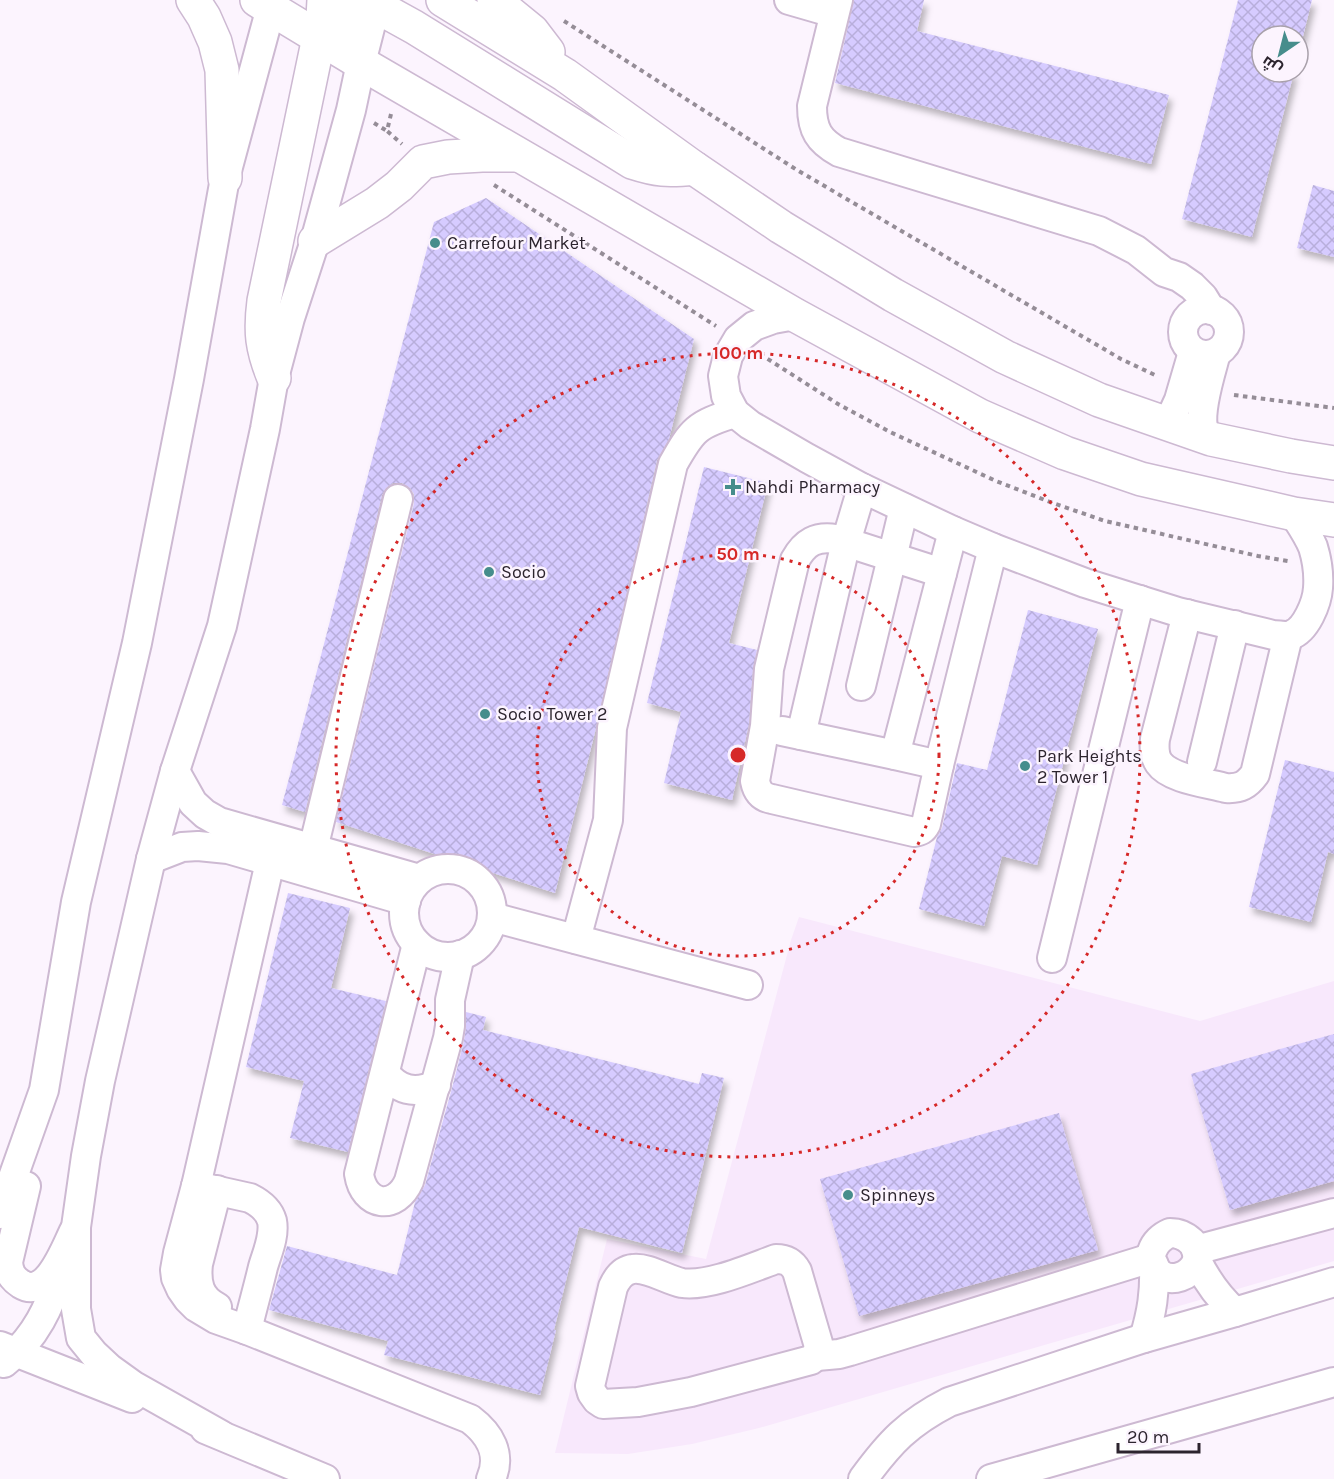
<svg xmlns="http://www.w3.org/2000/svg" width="1334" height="1479" font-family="Karla,Cairo,sans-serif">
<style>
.built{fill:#f8e8fc}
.building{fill:url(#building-cross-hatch);filter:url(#shadow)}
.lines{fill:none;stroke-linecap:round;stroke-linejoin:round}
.minor-casing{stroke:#cdb9d2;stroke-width:32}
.major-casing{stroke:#cdb9d2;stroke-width:36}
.path{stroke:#958d97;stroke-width:4;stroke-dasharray:4.5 4.5;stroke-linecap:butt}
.minor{stroke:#fff;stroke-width:28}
.major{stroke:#fff;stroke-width:33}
.ring{fill:none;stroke:#d62828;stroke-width:3;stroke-dasharray:3 6}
.poi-dot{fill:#468d8c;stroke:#fcf4fe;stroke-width:2}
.labels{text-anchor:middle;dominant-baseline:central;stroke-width:5;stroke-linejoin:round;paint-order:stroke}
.poi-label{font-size:18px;fill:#2c242e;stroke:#fcf4fe;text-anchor:start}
.centre{fill:#d62828;stroke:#fcf4fe;stroke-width:3}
.ring-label{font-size:18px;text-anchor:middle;font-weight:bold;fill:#d62828;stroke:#fcf4fe;stroke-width:5;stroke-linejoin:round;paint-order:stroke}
</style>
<defs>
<pattern id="building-cross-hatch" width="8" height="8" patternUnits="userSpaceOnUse" patternTransform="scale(1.5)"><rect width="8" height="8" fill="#d6cbff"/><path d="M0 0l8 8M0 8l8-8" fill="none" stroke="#b8aedb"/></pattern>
<filter id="shadow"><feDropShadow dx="3.5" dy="6" stdDeviation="3" flood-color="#0004"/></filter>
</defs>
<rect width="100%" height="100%" fill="#fcf4fe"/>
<path class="built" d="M 799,917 L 1200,1021 L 1334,981 L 1334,1261 L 759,1428 L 692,1444 L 628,1454 L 555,1453 L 607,1239 L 706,1259 L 791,940 Z"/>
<g class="building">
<path d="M 854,0 L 924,0 L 917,31 L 1169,95 L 1151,164 L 835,83 Z"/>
<path d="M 1238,0 L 1312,0 L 1298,56 L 1298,36 L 1262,36 L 1262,72 L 1294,72 L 1252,237 L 1182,219 Z"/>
<path d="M 1313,185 L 1334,191 L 1334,257 L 1297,248 Z"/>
<path d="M 486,198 L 694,339 L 669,439 L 657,460 L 595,732 L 555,893 L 336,822 L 414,503 L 414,494 L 410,488 L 402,483 L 393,483 L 386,488 L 382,495 L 305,812 L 282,805 L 434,222 Z"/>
<path d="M 704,467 L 768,483 L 729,643 L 757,650 L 753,668 L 749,724 L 732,800 L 664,783 L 681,712 L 647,703 Z"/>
<path d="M 1028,610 L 1098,629 L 1037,865 L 1002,856 L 984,926 L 919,909 L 937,837 L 942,828 L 957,763 L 987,770 Z"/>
<path d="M 1285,760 L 1334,772 L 1334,854 L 1328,852 L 1311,922 L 1249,907 Z"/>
<path d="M 288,893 L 350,908 L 331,988 L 386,1001 L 348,1152 L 290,1138 L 304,1081 L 246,1067 Z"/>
<path d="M 466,1012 L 486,1017 L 483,1030 L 699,1084 L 702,1073 L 724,1078 L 682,1253 L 579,1227 L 554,1330 L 556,1330 L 540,1395 L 384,1355 L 388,1341 L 269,1310 L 287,1246 L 397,1275 L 415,1202 L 425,1185 L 452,1088 L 464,1041 L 466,1026 Z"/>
<path d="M 1334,1034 L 1334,1181 L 1230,1210 L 1191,1074 Z"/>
<path d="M 1059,1113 L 1098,1250 L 859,1316 L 820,1179 Z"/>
</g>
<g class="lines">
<defs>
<g id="minor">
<path d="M 789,0 L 834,13"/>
<path d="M 838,0 L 812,106 C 812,130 819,141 839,152 L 1099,231 L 1136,250 L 1164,272 L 1179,277 L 1192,286 L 1203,297 L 1211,310"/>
<circle cx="1206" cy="332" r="23"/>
<path d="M 795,315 L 773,319 L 754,326 L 738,339 L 728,356 L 723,376 L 726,396 L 735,413 L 750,425 L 807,458 L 862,488 L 953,531 L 993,548 L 1085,583 L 1178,612 L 1273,635 C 1279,635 1286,637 1291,635 C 1306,630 1317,603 1318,588 C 1319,575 1317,560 1313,547 C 1308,535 1301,525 1294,514"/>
<path d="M 1171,425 L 1173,413 L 1179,400 L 1193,352"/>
<path d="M 1211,439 C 1208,435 1204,431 1203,427 C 1199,408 1211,372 1216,353"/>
<path d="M 942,573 L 836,539 C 816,536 805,542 795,560 L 769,669 L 765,726 L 755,781 C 757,791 761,797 772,799 L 914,832 C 920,831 923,830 926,824 L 939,765 L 993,548"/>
<path d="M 1187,614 L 1155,739 C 1154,748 1154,756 1159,763 C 1170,779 1208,783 1226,788 C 1240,789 1247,785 1255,774 L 1288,636"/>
<path d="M 861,686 L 904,508"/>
<path d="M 782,731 L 895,755 L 939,765"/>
<path d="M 801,735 L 846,542 L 862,488"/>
<path d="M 895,755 L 953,531"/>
<path d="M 1202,762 L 1235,625"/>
<path d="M 175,771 L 193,803 L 205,814 L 219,822 L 419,879"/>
<path d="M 313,849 L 398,499"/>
<path d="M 151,859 L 182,847 L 198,846 L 228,849 L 406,901"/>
<path d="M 270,862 L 196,1186 L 178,1253 L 175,1270 L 176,1278 L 181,1289 L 188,1299 L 196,1307 L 216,1319 L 247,1330 L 470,1419 C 490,1434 502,1454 491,1479"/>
<circle cx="448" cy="913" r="44"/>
<path d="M 492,917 L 748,985"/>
<path d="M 576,939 L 608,820 L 612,728 L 673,464 C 692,430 697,424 735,413"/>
<path d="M 417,944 L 359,1174 C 364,1207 396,1211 409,1181 L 448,1038 L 450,1026 L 450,1000 L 460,955"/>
<path d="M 1052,958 L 1140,600"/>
<path d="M 385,1073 C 399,1091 415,1094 436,1085"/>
<path d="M 26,1186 L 8,1262 C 9,1273 12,1278 21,1284 C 47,1300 65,1249 74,1231"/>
<path d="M 196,1186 L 250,1198 C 260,1203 269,1210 272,1221 C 275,1236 267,1253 263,1267 C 258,1288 252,1309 247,1330"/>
<path d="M 0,1214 L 44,1090 L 76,902 L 137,643 L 189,379 L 225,178 L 273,0"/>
<path d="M 1170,1233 C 1185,1233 1203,1246 1196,1263 C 1190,1276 1172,1283 1160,1274 C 1143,1260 1153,1240 1170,1233 Z"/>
<path d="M 1196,1250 L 1334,1213"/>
<path d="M 776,1259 C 786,1259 792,1262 797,1271 L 818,1343 C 819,1351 817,1355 811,1360 L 691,1392 L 638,1402 L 603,1404 L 597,1400 L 592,1393 L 590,1386 L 613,1287 C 617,1278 623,1270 633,1269 C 648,1267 667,1280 682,1283 C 708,1287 751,1268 776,1259 Z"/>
<path d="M 1197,1261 C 1207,1281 1218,1297 1235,1312"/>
<path d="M 217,1307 C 199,1298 196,1283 198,1264 L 217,1190"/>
<path d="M 1144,1338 C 1152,1312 1155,1292 1154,1265"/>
<path d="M 0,1346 L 132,1398"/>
<path d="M 817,1356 L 839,1354 L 850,1351 L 1151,1258"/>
<path d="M 4,1363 C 36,1338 50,1306 62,1268"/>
<path d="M 205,1429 L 325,1479"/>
<path d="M 221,1435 L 134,1386 L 109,1368 L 94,1354 L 81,1338 L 76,1309 L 76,1227 L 86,1156 L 100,1081 L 151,859 L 175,771 L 222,626 L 265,429 L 274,378 L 290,318 L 315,241 L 351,110 L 361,63 L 377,0"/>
<path d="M 863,1479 C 890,1442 908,1423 949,1402 L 1144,1338 L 1235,1312 L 1334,1282"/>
<path d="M 991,1479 L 1334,1382"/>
</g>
<g id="major">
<path d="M 193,0 L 204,17 L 215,42 L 222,70 L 225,178"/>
<path d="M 257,0 L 361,63 L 795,315 L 980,416 L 1065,453 L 1141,479 L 1294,514 L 1334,520"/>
<path d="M 343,0 L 350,31 L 361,63"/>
<path d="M 359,0 L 376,6 L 414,27 L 632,162 C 657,170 667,171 694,168"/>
<path d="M 443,0 L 565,75 L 694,168 L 781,227 L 893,295 L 1005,357 L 1099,400 L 1211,439 L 1291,456 L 1334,463"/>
<path d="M 494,0 L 532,31 L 548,52"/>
<path d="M 315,241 L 377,203 L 399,186 L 423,162 L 448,157 L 482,155 L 518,155"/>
<path d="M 274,378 C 262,349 260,332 264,301 L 323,18 L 324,0"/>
</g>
</defs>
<use href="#minor" class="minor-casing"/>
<use href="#major" class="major-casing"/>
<g class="path">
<path d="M 564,21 L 797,170 L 1121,359 L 1157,376"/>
<path d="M 391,114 L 387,131 L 402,144"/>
<path d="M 374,123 L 387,131"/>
<path d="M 494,185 L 716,326"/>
<path d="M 760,354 L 838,404 L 890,432 L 996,481 L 1050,502 L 1105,521 L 1258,556 L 1288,561"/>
<path d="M 1234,395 L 1334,408"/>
</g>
<use href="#minor" class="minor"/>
<use href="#major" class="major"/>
</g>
<g class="ring">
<circle cx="738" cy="755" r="201"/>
<circle cx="738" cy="755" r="402"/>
</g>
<g class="poi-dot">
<circle cx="435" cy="243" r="6"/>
<path d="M730 478h6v6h6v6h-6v6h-6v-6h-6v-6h6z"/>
<circle cx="489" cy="572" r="6"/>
<circle cx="485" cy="714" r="6"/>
<circle cx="1025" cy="766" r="6"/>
<circle cx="848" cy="1195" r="6"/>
</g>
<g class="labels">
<g class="poi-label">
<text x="447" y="243">Carrefour Market</text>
<text x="745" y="487">Nahdi Pharmacy</text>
<text x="501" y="572">Socio</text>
<text x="497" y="714">Socio Tower 2</text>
<text x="1037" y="756">Park Heights<tspan x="1037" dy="21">2 Tower 1</tspan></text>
<text x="860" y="1195">Spinneys</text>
</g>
</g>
<circle cx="738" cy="755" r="9" class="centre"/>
<g class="ring-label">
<text x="738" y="359">100 m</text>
<text x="738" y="560">50 m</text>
</g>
<g transform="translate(1280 54) rotate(215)"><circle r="28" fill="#fcf4fe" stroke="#a9a1ab" stroke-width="1.5"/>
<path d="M0-4.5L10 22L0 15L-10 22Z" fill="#468d8c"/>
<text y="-9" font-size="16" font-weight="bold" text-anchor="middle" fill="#2c242e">ش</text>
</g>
<path d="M1118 1443v9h81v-9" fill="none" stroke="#2c242e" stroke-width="3"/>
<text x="1127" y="1443" font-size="18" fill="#2c242e" stroke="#fcf4fe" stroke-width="4.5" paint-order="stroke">20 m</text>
</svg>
